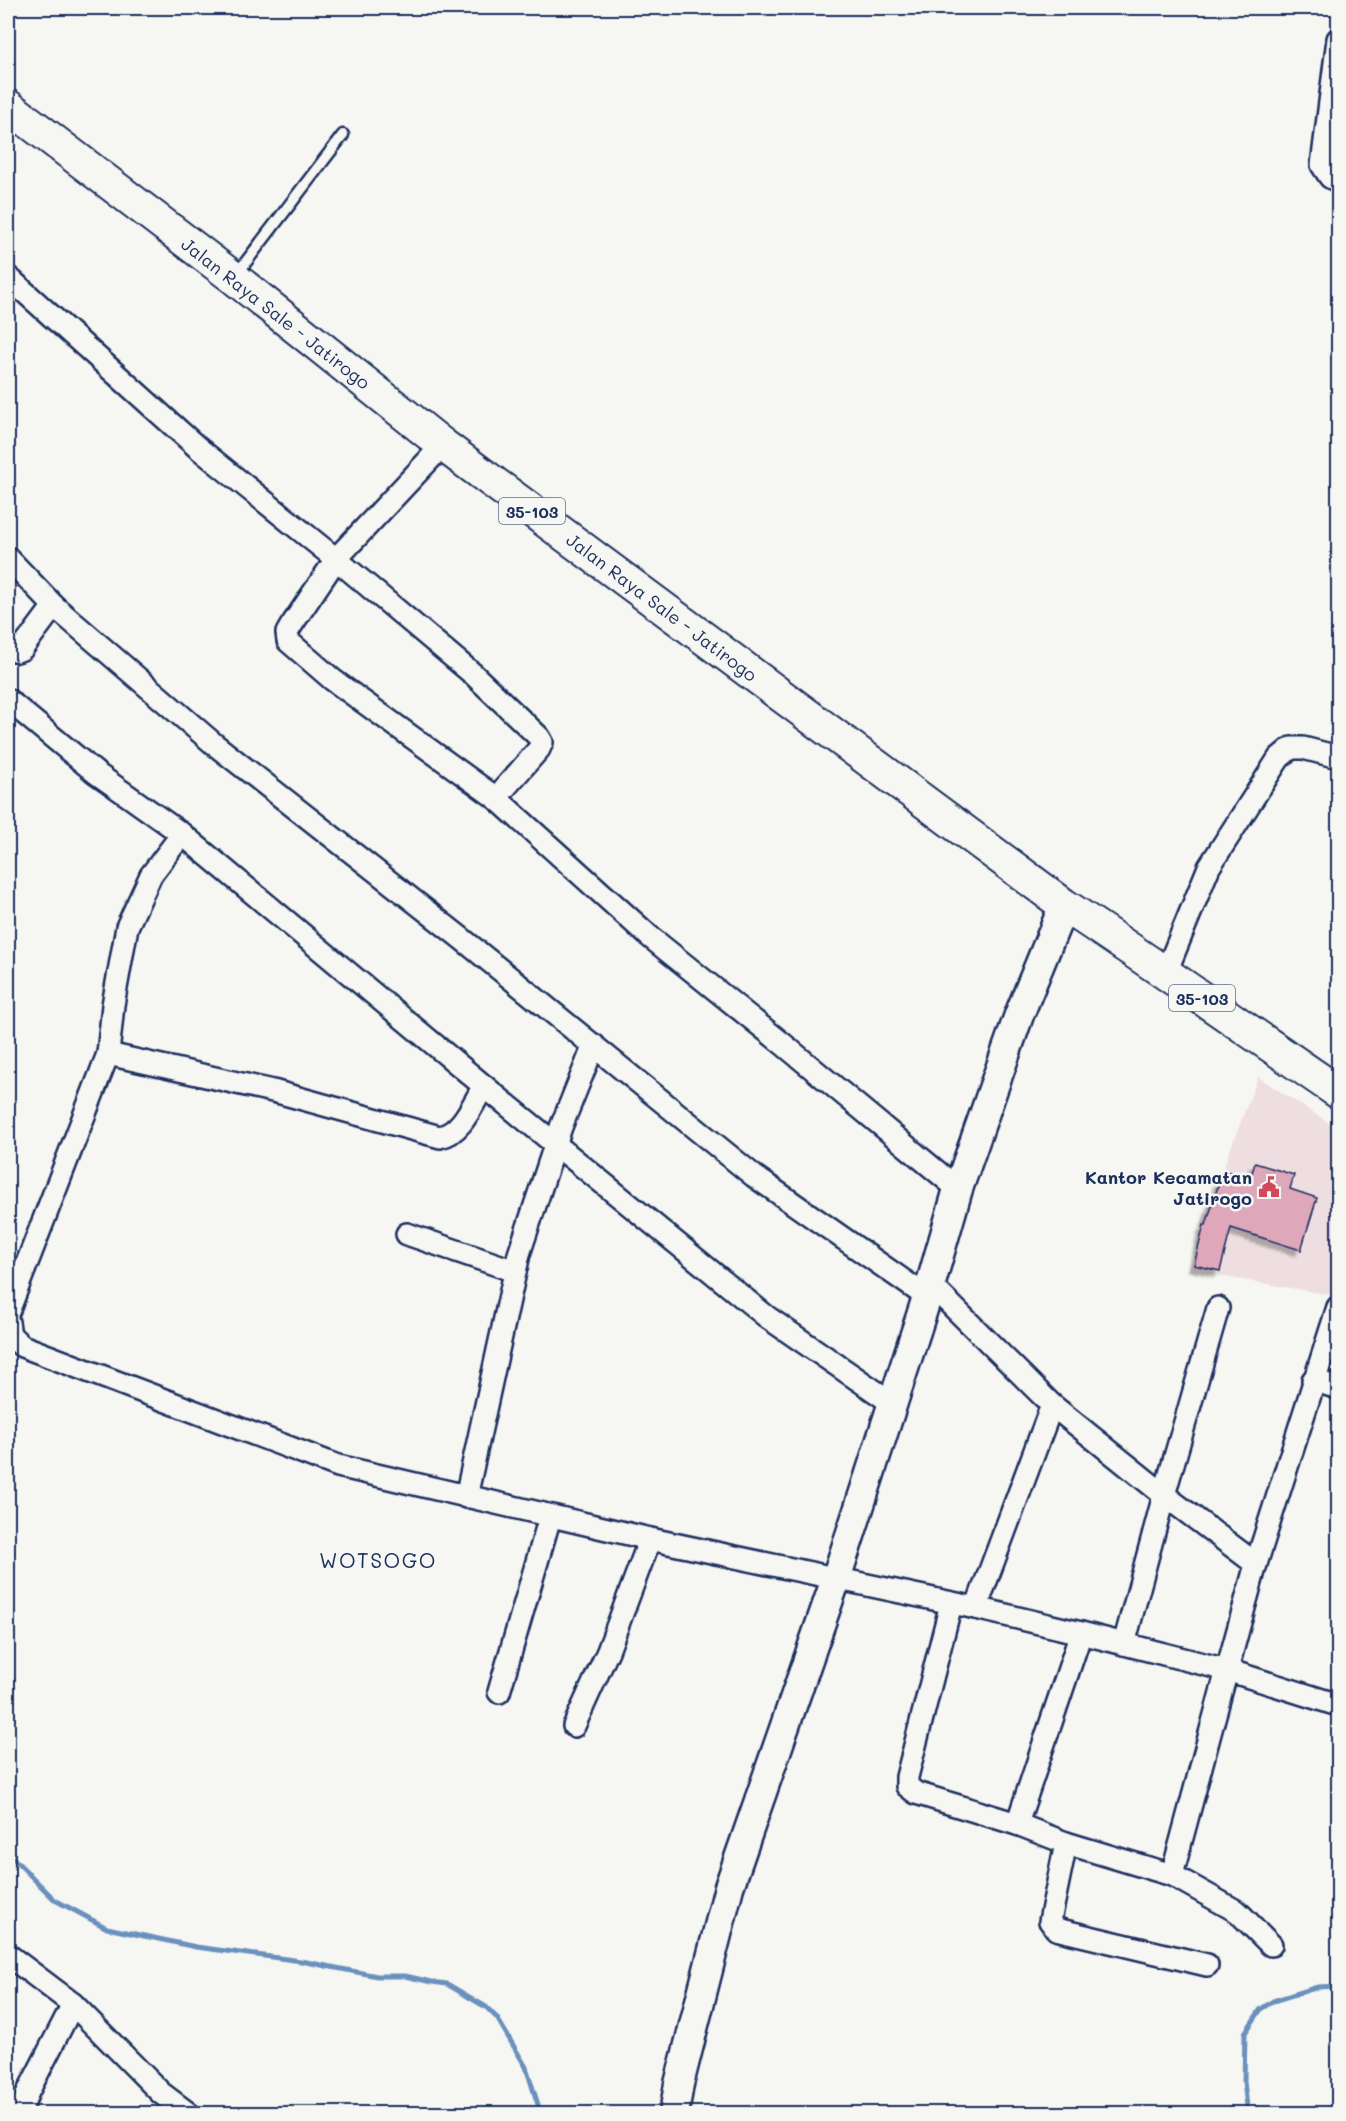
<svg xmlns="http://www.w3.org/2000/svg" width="1346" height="2121" font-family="Mali,sans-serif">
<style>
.built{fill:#efdee1}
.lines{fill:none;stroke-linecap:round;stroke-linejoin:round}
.stream{stroke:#6a91bd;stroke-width:5}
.building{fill:#dfa7ba;stroke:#1b2f5e;stroke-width:1.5;filter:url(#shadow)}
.service-casing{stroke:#1b2f5e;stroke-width:15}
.minor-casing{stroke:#1b2f5e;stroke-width:26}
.secondary-casing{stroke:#1b2f5e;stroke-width:33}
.primary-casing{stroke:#1b2f5e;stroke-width:36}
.service{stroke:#f6f6f2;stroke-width:10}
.minor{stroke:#f6f6f2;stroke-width:21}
.secondary{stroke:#f6f6f2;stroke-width:28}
.primary{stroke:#f6f6f2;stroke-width:32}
.labels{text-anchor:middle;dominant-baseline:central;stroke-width:5;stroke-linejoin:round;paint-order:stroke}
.shield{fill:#f6f6f2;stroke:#5d6b8a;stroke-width:1.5}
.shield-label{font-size:16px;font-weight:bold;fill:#1b2f5e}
.street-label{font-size:18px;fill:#1b2f5e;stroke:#f6f6f2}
.poi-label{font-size:18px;font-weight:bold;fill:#1b2f5e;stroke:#f6f6f2;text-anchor:end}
.quarter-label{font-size:21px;letter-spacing:1.5px;fill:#1b2f5e;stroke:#f6f6f2}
</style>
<defs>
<filter id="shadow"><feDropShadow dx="-5.5" dy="5.5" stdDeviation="1.5" flood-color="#0004"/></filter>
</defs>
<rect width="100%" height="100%" fill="#f6f6f2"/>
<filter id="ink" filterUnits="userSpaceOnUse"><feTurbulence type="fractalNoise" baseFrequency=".0167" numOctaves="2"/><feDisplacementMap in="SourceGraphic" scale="12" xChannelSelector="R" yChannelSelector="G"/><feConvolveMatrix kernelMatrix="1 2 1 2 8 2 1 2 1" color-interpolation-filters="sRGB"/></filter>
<g filter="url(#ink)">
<path class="built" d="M 1258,1077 L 1338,1129 L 1338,1269 L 1332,1295 L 1189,1271 L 1202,1223 Z"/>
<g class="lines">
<g class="stream">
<path d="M 8,1853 L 55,1900 L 107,1928 L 196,1947 L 301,1961 L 377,1976 L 405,1976 L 432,1982 L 447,1984 L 486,2007 L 497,2018 L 526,2067 L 541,2114"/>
<path d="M 1248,2114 L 1244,2082 L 1245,2033 L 1261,2009 L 1273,2001 L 1318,1987 L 1338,1986"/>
</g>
</g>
<path class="building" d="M 1255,1163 L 1294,1175 L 1290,1189 L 1317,1198 L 1301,1250 L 1231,1228 L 1220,1271 L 1194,1265 L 1204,1225 L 1206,1225 L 1223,1170 L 1250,1179 Z"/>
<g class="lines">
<defs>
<path id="service" d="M 236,275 L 343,135"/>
<g id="minor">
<path d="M 1338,39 L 1322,165 L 1330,177 L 1338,181"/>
<path d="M 8,277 L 197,447 L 336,559 L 473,674 L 539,737 L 542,742 L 539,749 L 496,798"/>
<path d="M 443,445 L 336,559 L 291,626 L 287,633 L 288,641 L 333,680 L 496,798 L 649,936 L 783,1044 L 958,1189"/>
<path d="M 8,558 L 54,606 L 214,744 L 461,938 L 754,1176 L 927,1297"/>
<path d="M 8,643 L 17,651 L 22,649 L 54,606"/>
<path d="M 8,700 L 96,773 L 182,834 L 484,1086 L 767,1317 L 892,1403"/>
<path d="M 1166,972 L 1209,867 L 1279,758 L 1291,748 L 1303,748 L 1338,757"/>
<path d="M 108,1054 L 277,1092 L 440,1137 C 462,1133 473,1103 484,1086"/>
<path d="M 407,1234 L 515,1271"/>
<path d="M 930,1284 L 1052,1405 L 1164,1495 L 1256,1564"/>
<path d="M 8,1312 L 108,1054 L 113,1005 L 127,927 L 151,875 L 182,834"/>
<path d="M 8,1322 L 10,1335 L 22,1346 L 338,1466 L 650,1539 L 976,1608 L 1081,1633 L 1227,1670 L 1256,1564 L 1338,1307"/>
<path d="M 1313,1380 L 1338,1388"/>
<path d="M 466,1497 L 519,1254 L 561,1127 L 594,1045"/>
<path d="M 951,1604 L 907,1777 L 907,1786 L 916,1793 L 1017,1824 L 1066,1843 L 1172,1875 L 1238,1912 L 1271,1945"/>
<path d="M 976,1608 L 1052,1405"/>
<path d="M 1124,1644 L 1164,1495 L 1218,1308"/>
<path d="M 499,1692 L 550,1517"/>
<path d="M 574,1726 L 608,1651 L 650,1539"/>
<path d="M 1017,1824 L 1081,1633"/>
<path d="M 1066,1843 L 1050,1921 L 1056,1929 L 1207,1965"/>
<path d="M 1172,1875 L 1227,1670 L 1338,1705"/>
<path d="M 8,1955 L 73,2004 L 161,2093 L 189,2114"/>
<path d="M 20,2114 L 28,2092 L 73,2004"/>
</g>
<path id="secondary" d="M 674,2114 L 679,2084 L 729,1887 L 836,1579 L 927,1297 L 958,1189 L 1019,1015 L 1064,905"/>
<path id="primary" d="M 8,106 L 234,278 L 443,445 L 1064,905 C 1157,966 1247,1030 1338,1092"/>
</defs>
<use href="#service" class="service-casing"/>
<use href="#minor" class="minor-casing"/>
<use href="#secondary" class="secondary-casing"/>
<use href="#primary" class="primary-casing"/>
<use href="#service" class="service"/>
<use href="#minor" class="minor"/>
<use href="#secondary" class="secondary"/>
<use href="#primary" class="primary"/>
</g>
</g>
<defs>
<symbol id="civic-bare" viewBox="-9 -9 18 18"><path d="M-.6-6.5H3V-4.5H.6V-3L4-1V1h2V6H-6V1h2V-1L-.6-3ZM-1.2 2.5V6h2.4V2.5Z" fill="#d1495b" stroke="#f6f6f2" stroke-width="2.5" paint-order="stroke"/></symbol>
</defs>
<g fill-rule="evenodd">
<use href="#civic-bare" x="1254" y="1172" width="30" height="30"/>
</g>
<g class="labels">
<g class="shield">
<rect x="499" y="498" width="66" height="26" rx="4.5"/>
<rect x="1169" y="985" width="66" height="26" rx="4.5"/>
</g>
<g class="shield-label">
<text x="532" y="511">35-103</text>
<text x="1202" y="998">35-103</text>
</g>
<g class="street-label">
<text transform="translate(276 313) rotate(38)">Jalan Raya Sale - Jatirogo</text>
<text transform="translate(662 607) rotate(37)">Jalan Raya Sale - Jatirogo</text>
</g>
<g class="poi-label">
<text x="1252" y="1177">Kantor Kecamatan<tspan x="1252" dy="21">Jatirogo</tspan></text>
</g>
<g class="quarter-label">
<text x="378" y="1559">WOTSOGO</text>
</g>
</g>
<rect width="1346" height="2121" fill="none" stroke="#f6f6f2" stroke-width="30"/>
<rect x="15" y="15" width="1316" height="2091" fill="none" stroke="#1b2f5e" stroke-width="2" filter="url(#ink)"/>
</svg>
